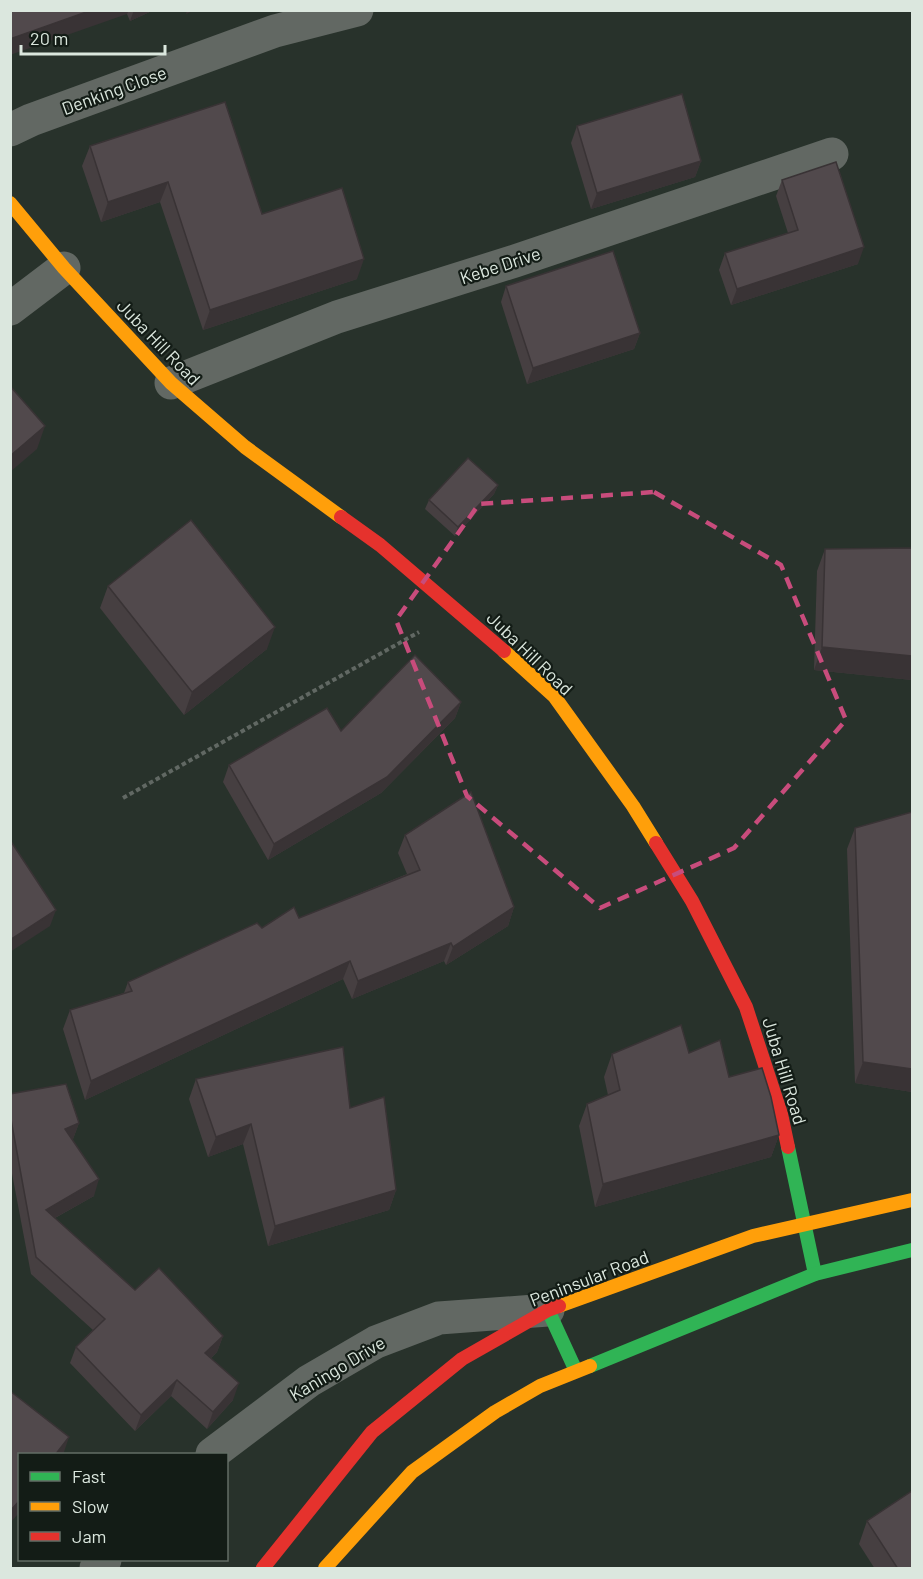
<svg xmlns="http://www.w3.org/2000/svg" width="923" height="1579" font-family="Barlow,sans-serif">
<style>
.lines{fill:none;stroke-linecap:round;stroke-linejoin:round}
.path{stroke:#616863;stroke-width:4;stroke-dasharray:4.5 3;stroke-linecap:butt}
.street{stroke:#626863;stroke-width:33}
.fast{stroke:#30b455;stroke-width:14}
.slow{stroke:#ff9f0a;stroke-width:14}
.jam{stroke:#e5322d;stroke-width:14}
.wall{fill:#463f41}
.shaded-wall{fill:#393335}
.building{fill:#51494c;stroke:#393335;stroke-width:1.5}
.marked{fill:none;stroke:#c84c7c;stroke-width:4.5;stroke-dasharray:12 8;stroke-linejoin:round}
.labels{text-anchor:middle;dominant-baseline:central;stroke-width:4.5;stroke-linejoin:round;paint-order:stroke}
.street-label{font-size:18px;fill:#dbe7de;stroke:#131c16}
</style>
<rect width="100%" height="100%" fill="#28322b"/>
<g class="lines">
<path class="path" d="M 123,798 L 419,632"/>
<g class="street">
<path d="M 10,130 L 31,120 L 275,31 L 357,10"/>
<path d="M 10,309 L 64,268"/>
<path d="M 171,383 L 337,317 L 515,261 L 832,154"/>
<path d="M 212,1454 L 309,1381 L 376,1342 L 439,1318 L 548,1310"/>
<path d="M 96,1568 L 105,1560"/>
</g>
<g class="fast">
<path d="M 788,1147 L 815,1274"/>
<path d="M 548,1310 L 576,1371"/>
<path d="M 590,1366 L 815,1274 L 912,1250"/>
</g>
<g class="slow">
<path d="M 10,203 L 64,268 L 171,383 L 245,447 L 341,517"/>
<path d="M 504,651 L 554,696 L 633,806 L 656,843"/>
<path d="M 559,1306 L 753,1236 L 912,1200"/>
<path d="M 325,1568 L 412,1472 L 495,1412 L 540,1386 L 590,1366"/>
</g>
<g class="jam">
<path d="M 341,517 L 380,545 L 504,651"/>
<path d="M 656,843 L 692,901 L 746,1007 L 781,1114 L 788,1147"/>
<path d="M 263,1568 L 372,1432 L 462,1359 L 548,1310 L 559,1306"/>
</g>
</g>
<g class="wall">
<path d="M 10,10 L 154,10 L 130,21 L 127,14 Z"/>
<path d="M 577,126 L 701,161 L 695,177 L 591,209 L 571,143 Z"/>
<path d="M 90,146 L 262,214 L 357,279 L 203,330 L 160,202 L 101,222 L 82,166 Z"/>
<path d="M 782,180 L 858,264 L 731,305 L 719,270 L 725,253 L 788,233 L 776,196 Z"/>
<path d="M 506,286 L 640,333 L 634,349 L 527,384 L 501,302 Z"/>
<path d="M 498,485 L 494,494 L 455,536 L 425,509 L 429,500 Z"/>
<path d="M 912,548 L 912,680 L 814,670 L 817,571 L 825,549 Z"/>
<path d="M 108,586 L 267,649 L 184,715 L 100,608 Z"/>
<path d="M 461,702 L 455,718 L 381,793 L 268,860 L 223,782 L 229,765 L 341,731 Z"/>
<path d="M 912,812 L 912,1092 L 855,1083 L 847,849 L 855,828 Z"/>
<path d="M 405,835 L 514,907 L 508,926 L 446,965 L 444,961 L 352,999 L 343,979 L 85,1100 L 63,1029 L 70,1010 L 124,993 L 128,982 L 262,928 L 299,918 L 407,874 L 398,853 Z"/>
<path d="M 612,1054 L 729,1077 L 779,1135 L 771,1157 L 595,1207 L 579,1126 L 587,1104 L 608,1095 L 604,1077 Z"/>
<path d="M 196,1079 L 350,1108 L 396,1190 L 389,1210 L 268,1246 L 243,1144 L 208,1157 L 189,1099 Z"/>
<path d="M 10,1094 L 79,1123 L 73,1139 L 72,1140 L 94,1196 L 55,1218 L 135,1290 L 223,1336 L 217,1352 L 211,1358 L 233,1400 L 207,1429 L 171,1396 L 135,1431 L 70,1363 L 76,1347 L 93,1330 L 31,1274 L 10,1163 Z"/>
<path d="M 867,1521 L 912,1569 L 875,1569 L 859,1544 Z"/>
</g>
<g class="shaded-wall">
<path d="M 92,10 L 129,10 L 127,14 L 10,55 L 10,39 Z"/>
<path d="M 134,10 L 154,10 L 130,21 Z"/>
<path d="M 187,10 L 195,10 L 186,14 Z"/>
<path d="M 701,161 L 695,177 L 591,209 L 597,193 Z"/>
<path d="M 168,182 L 160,202 L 101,222 L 108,202 Z"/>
<path d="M 864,247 L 858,264 L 731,305 L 737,289 Z"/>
<path d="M 364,259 L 357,279 L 203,330 L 210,310 Z"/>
<path d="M 640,333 L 634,349 L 527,384 L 533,368 Z"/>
<path d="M 45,426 L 37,449 L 10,472 L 10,456 Z"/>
<path d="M 498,485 L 494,494 L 455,536 L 458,527 Z"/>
<path d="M 275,627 L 267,649 L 184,715 L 192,692 Z"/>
<path d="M 822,647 L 912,656 L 912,680 L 814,670 Z"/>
<path d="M 461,702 L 455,718 L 381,793 L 268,860 L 274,844 Z"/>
<path d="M 514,907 L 508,926 L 446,965 L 453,947 Z"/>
<path d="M 56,910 L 50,926 L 10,952 L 10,940 Z"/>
<path d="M 451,943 L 444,961 L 352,999 L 358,981 Z"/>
<path d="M 350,961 L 343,979 L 85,1100 L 91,1081 Z"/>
<path d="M 863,1062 L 912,1069 L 912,1092 L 855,1083 Z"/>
<path d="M 79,1123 L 73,1139 L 59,1145 L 65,1129 Z"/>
<path d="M 251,1124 L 243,1144 L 208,1157 L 216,1137 Z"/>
<path d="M 779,1135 L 771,1157 L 595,1207 L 603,1184 Z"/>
<path d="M 99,1179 L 94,1196 L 40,1226 L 46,1210 Z"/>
<path d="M 396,1190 L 389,1210 L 268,1246 L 275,1226 Z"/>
<path d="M 223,1336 L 217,1352 L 199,1369 L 205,1353 Z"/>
<path d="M 177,1380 L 171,1396 L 135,1431 L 141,1415 Z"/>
<path d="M 239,1383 L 233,1400 L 207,1429 L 213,1412 Z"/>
<path d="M 69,1437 L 63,1455 L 55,1455 Z"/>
<path d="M 20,1500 L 20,1512 L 10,1523 L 10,1511 Z"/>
</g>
<g class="building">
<path d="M 10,10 L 92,10 L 10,39 Z"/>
<path d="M 682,94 L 701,161 L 597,193 L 577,126 Z"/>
<path d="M 225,102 L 262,214 L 342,188 L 364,259 L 210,310 L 168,182 L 108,202 L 90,146 Z"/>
<path d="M 836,162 L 864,247 L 737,289 L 725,253 L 798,230 L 782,180 Z"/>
<path d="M 613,251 L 640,333 L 533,368 L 506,286 Z"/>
<path d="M 10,386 L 45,426 L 10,456 Z"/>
<path d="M 468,458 L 498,485 L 458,527 L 429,500 Z"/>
<path d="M 191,520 L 275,627 L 192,692 L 108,586 Z"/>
<path d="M 912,548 L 912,656 L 822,647 L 825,549 Z"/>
<path d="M 415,655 L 461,702 L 387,777 L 274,844 L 229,765 L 327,708 L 341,731 Z"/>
<path d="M 471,792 L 514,907 L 453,947 L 451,943 L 358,981 L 350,961 L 91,1081 L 70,1010 L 132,991 L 128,982 L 257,923 L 262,928 L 294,907 L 299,918 L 420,870 L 405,835 Z"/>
<path d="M 912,812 L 912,1069 L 863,1062 L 855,828 Z"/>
<path d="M 10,840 L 56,910 L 10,940 Z"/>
<path d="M 681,1025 L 689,1053 L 720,1040 L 729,1077 L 762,1068 L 771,1097 L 779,1135 L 603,1184 L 587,1104 L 620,1090 L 612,1054 Z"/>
<path d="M 343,1047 L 350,1108 L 384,1097 L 396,1190 L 275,1226 L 251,1124 L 216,1137 L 196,1079 Z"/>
<path d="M 66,1084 L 79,1123 L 65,1129 L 99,1179 L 46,1210 L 135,1290 L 159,1268 L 223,1336 L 205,1353 L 239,1383 L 213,1412 L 177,1380 L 141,1415 L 76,1347 L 105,1319 L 36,1257 L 10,1114 L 10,1094 Z"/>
<path d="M 10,1391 L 69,1437 L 55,1455 L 20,1455 L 20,1500 L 10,1511 Z"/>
<path d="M 912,1491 L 912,1569 L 898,1569 L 867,1521 Z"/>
</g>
<path class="marked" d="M 654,492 L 781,565 L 846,720 L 734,848 L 600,908 L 467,796 L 396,620 L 479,504 Z"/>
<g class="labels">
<g class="street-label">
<text transform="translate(114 90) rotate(-20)">Denking Close</text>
<text transform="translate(500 265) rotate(-18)">Kebe Drive</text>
<text transform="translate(159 342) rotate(46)">Juba Hill Road</text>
<text transform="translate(530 653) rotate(44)">Juba Hill Road</text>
<text transform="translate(785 1071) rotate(73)">Juba Hill Road</text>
<text transform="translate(589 1278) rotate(-21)">Peninsular Road</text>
<text transform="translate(337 1368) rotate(-31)">Kaningo Drive</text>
</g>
</g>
<rect width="923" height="1579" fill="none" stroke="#dbe7de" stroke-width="24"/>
<rect x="18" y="1453" width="210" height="108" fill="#131c16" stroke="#636d66" stroke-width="1.5"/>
<rect x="30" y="1472" width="30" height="9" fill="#30b455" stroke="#636d66" stroke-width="1.5"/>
<text x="72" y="1483" font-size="18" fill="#dbe7de">Fast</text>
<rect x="30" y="1502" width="30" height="9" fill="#ff9f0a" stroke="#636d66" stroke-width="1.5"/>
<text x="72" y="1513" font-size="18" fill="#dbe7de">Slow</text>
<rect x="30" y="1532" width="30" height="9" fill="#e5322d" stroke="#636d66" stroke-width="1.5"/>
<text x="72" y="1543" font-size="18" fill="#dbe7de">Jam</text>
<path d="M21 45v9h144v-9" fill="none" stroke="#dbe7de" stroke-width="3"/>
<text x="30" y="45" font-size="18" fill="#dbe7de" stroke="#131c16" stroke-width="4.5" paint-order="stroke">20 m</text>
</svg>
